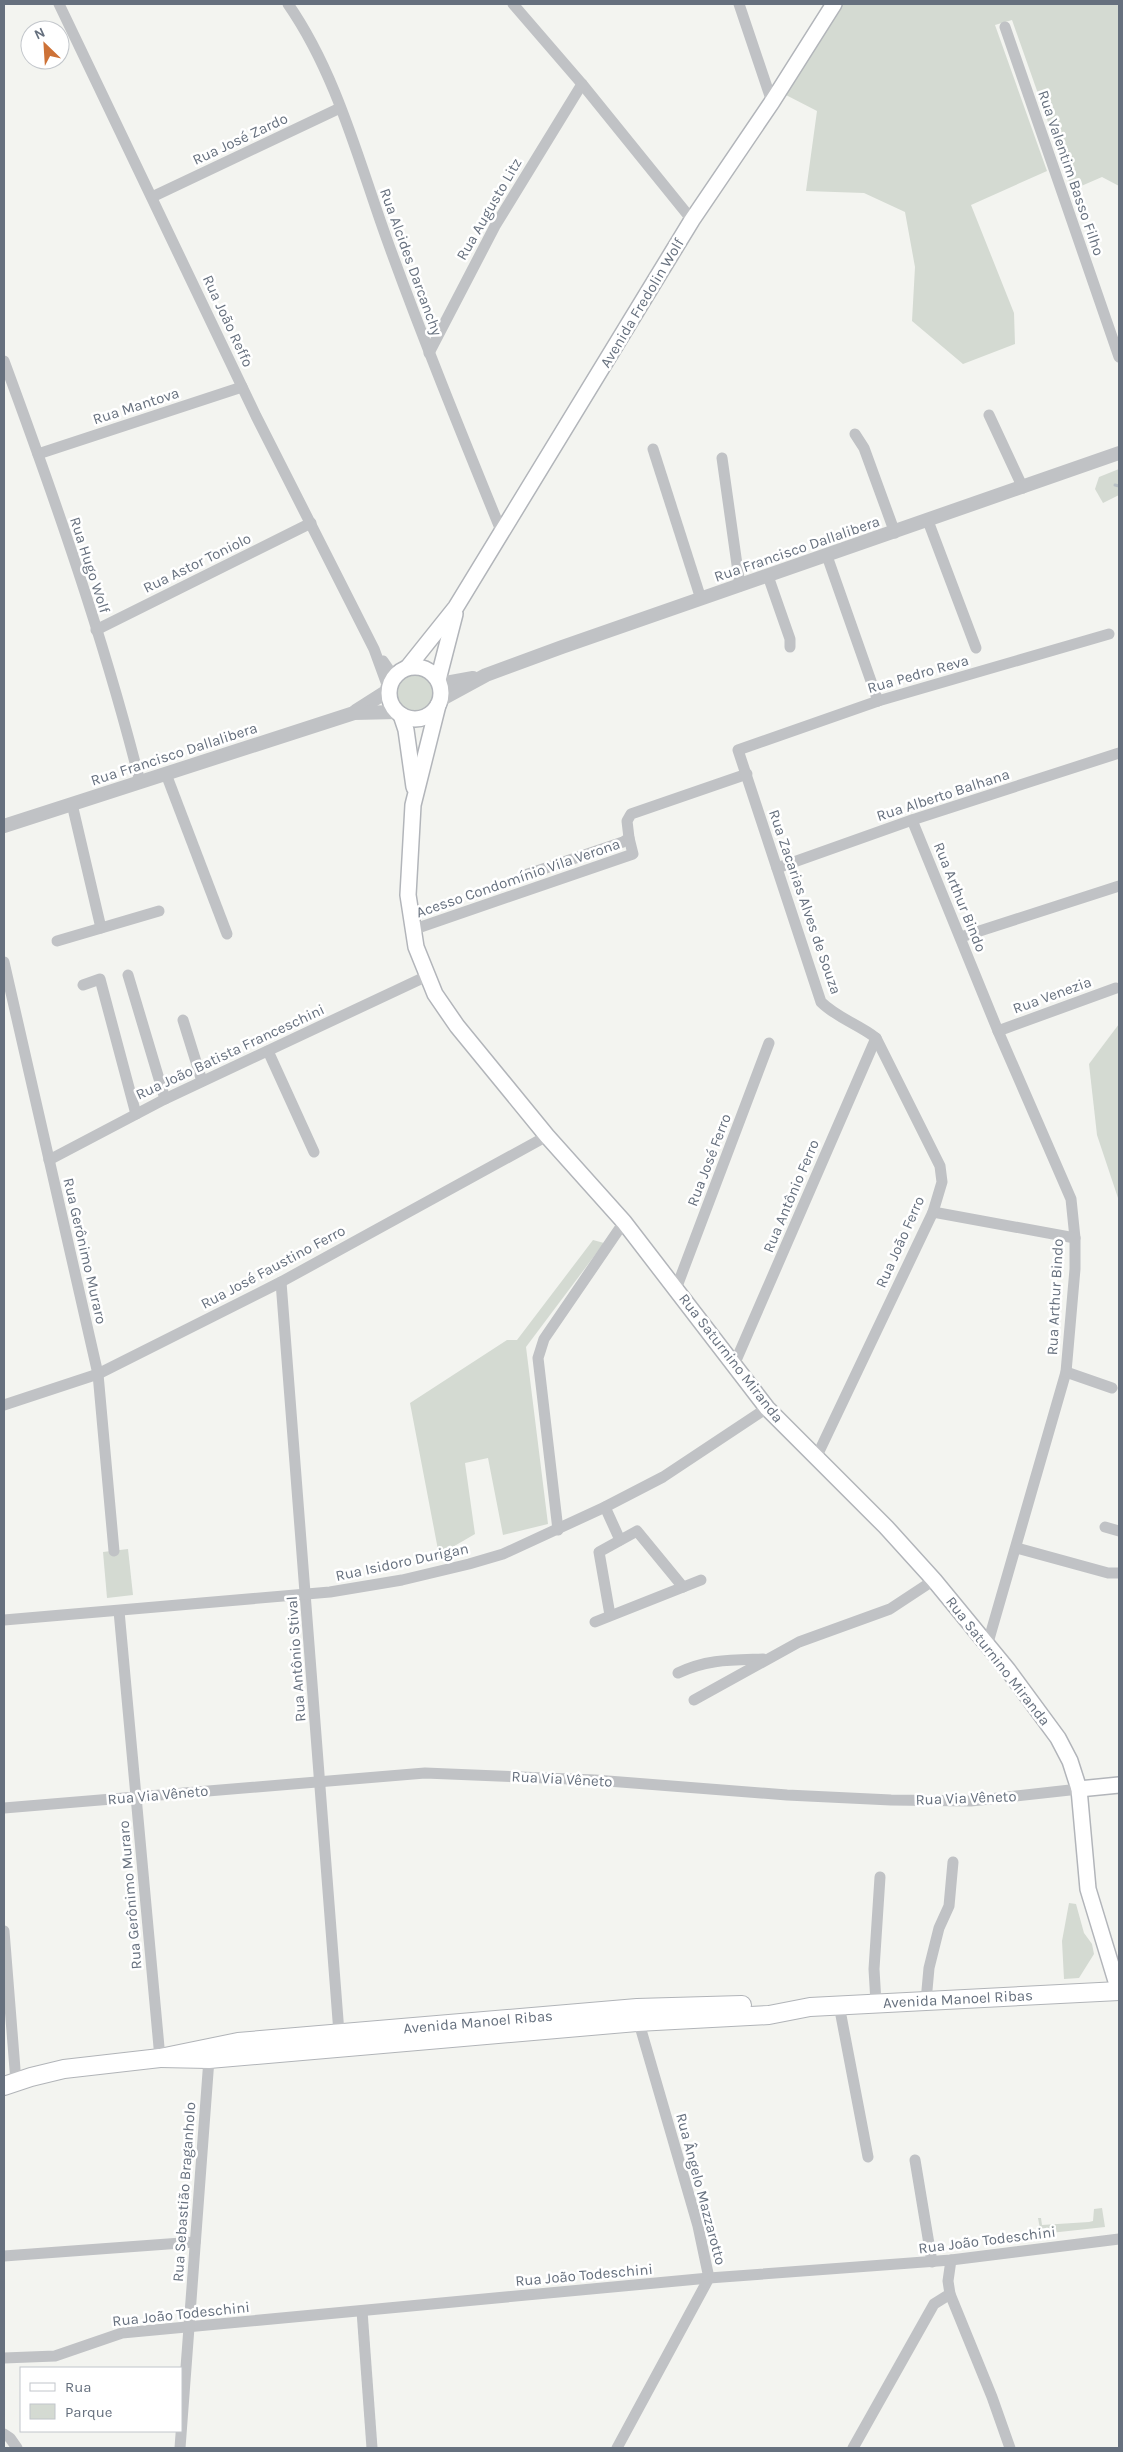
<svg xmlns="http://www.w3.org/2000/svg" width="1123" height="2452" font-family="Karla,sans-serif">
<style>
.green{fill:#d4dad2}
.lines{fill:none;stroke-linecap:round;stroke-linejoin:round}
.stream{stroke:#b9c1c6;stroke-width:3}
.secondary-casing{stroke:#b2b5ba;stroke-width:18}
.primary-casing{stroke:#b1b4b8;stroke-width:20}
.minor{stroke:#c0c2c5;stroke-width:11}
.tertiary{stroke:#c0c2c5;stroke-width:14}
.secondary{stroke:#fff;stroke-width:15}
.primary{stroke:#fff;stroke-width:18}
.labels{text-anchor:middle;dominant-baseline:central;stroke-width:5;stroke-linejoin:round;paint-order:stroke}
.street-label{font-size:15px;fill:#66707e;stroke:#fff}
</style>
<rect width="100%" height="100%" fill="#f3f4f0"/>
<g class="green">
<path d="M 843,4 L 1119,4 L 1119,186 L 1102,177 L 1072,190 L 1012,20 L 995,25 L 1047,171 L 971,205 L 1014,313 L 1015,344 L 963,364 L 912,321 L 915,267 L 905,212 L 864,193 L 806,191 L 817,111 L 784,94 Z"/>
<path d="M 1119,469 L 1119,495 L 1103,503 L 1095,489 L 1099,477 Z"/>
<circle cx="415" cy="693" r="21"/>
<path d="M 1119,1024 L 1119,1201 L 1097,1135 L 1089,1064 Z"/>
<path d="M 593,1240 L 604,1243 L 526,1347 L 548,1524 L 503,1535 L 488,1458 L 465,1463 L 475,1534 L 439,1555 L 410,1403 L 507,1340 L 517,1340 Z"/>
<path d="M 128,1549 L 133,1595 L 107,1598 L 103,1552 Z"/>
<path d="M 1069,1903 L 1076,1904 L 1084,1933 L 1092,1944 L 1094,1954 L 1079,1978 L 1064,1979 L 1062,1941 Z"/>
<path d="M 1102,2208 L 1105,2227 L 1041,2234 L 1038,2218 L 1041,2218 L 1042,2225 L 1089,2222 L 1093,2221 L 1094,2209 Z"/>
</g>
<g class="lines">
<path class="stream" d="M 1115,485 L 1119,486"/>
<defs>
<g id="secondary">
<circle cx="415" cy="693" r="26"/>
<path d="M 408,667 L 456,607 L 692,220 L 772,102 L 834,4"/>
<path d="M 438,680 L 455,614"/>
<path d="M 438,705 L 413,805 L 408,895 L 416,947 L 435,994 L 457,1026 L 547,1136 L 624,1222 L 767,1408 L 886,1527 L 934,1580 L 1008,1670 L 1058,1738 L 1070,1761 L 1079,1789 L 1088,1889 L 1119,1991"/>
<path d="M 401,715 L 406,730 L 414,787"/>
<path d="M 1079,1789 L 1119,1785"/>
</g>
<g id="primary">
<path d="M 160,2058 L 209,2059 L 637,2022 L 769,2015 L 810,2007 L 1119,1991"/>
<path d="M 4,2086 L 31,2077 L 64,2069 L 160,2058 L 238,2042 L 637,2008 L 742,2005"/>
</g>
</defs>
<use href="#secondary" class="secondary-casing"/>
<use href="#primary" class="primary-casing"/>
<g class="minor">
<path d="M 59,4 L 256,416 L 374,649 L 389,690"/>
<path d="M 288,4 C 336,73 358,159 386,237 C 422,337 462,435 502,533"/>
<path d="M 513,4 L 582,84 L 692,220"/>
<path d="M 739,4 L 772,102"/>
<path d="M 1005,27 L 1119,357"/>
<path d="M 152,197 L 340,108"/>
<path d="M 429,353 L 495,226 L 582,84"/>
<path d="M 4,361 C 55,499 104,639 140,782"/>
<path d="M 989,415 L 1023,488"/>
<path d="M 855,434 L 864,448 L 895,533"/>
<path d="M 653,449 L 701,599"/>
<path d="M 38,454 L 242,387"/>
<path d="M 722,458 L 740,586"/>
<path d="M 928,521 L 976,648"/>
<path d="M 827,556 L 878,701"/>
<path d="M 768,576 L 790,639 L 790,647"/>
<path d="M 96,630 L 311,523"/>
<path d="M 383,661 L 394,677"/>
<path d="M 166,774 L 227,934"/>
<path d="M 72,804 L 101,928"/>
<path d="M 912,820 L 998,1031 L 1071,1199 L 1075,1238 L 1075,1269 L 1066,1372 L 987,1646"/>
<path d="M 777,868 L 912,820 L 1119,753"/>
<path d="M 525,875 L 623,842 L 629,838 L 627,821 L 631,814 L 747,774"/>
<path d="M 412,930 L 633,854 L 629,838"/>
<path d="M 961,937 L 1119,886"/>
<path d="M 57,941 L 159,911"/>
<path d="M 4,962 L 98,1374 L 114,1551"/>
<path d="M 128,975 L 165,1099"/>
<path d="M 83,985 L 100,979 L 136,1114"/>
<path d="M 183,1020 L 202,1081"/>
<path d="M 998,1031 L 1116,988"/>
<path d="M 268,1051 L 314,1152"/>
<path d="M 49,1160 L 165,1099 L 427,976"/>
<path d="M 933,1212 L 1075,1238"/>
<path d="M 281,1282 L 339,2033"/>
<path d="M 676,1289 L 769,1043"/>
<path d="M 734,1365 L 876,1038"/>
<path d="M 1066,1372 L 1112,1388"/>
<path d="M 4,1405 L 98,1374 L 281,1282 L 547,1136"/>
<path d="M 816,1458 L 933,1212 L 942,1182 L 940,1166 L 876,1038 C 858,1024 837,1018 821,1002 L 738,750 L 878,701 L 1109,634"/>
<path d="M 605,1507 L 620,1540"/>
<path d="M 1105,1527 L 1119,1531"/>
<path d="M 558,1530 L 538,1358 L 544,1339 L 624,1222"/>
<path d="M 1017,1548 L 1108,1573 L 1119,1573"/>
<path d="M 119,1611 L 160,2058"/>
<path d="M 610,1615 L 599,1552 L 637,1531 L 683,1587"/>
<path d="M 4,1620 L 330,1592 L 402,1580 L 469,1564 L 503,1554 L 605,1507 L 663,1477 L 767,1408"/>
<path d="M 595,1622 L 701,1580"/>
<path d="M 678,1673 C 707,1659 732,1660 763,1659"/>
<path d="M 694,1700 L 799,1642 L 890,1609 L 934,1580"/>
<path d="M 4,1808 L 425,1773 L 595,1780 L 787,1795 L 891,1800 L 971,1801 L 1079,1789"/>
<path d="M 4,1931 L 16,2082"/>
<path d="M 926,2001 L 929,1968 L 939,1928 L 949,1906 L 953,1862"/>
<path d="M 876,2003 L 874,1969 L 880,1877"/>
<path d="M 839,2005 L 868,2157"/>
<path d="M 915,2160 L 932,2262"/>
<path d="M 4,2256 L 195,2242"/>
<path d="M 951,2260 L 948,2281 L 950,2294 L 992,2397 L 1010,2448"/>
<path d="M 362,2311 L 372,2448"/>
<path d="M 4,2358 L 55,2356 L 122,2333 L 709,2278 L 951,2260 L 1119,2239"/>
<path d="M 4,2434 L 10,2438 L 17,2448"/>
<path d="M 180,2448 L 209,2059"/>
<path d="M 617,2448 L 709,2278 L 698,2226 L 637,2016"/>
<path d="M 853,2448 L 934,2304 L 950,2294"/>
</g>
<g class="tertiary">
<path d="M 440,684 L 473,678"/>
<path d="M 440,700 L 486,675 L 562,647 L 1119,453"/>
<path d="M 356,711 L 389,690"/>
<path d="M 4,826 L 354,713 L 397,712"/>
</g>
<use href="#secondary" class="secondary"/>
<use href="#primary" class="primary"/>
</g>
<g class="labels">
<g class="street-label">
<text transform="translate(240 139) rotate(-25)">Rua José Zardo</text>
<text transform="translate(1071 173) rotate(71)">Rua Valentim Basso Filho</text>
<text transform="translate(489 209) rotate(-60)">Rua Augusto Litz</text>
<text transform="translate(411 262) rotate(70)">Rua Alcides Darcanchy</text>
<text transform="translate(642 303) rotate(-59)">Avenida Fredolin Wolf</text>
<text transform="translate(228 321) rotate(65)">Rua João Reffo</text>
<text transform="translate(136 406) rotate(-18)">Rua Mantova</text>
<text transform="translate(797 549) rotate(-19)">Rua Francisco Dallalibera</text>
<text transform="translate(197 563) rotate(-26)">Rua Astor Toniolo</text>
<text transform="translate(90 565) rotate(72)">Rua Hugo Wolf</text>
<text transform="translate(918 674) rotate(-16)">Rua Pedro Reva</text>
<text transform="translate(174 754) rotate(-18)">Rua Francisco Dallalibera</text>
<text transform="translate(943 795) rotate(-18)">Rua Alberto Balhana</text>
<text transform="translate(518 878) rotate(-19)">Acesso Condomínio Vila Verona</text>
<text transform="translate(960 897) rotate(68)">Rua Arthur Bindo</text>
<text transform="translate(805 902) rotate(71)">Rua Zacarias Alves de Souza</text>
<text transform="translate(1052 995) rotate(-20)">Rua Venezia</text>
<text transform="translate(230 1052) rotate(-25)">Rua João Batista Franceschini</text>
<text transform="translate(709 1160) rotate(-69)">Rua José Ferro</text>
<text transform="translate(791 1196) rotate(-67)">Rua Antônio Ferro</text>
<text transform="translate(900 1242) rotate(-66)">Rua João Ferro</text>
<text transform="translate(85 1251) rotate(77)">Rua Gerônimo Muraro</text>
<text transform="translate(273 1267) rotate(-28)">Rua José Faustino Ferro</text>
<text transform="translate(1055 1297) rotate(-87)">Rua Arthur Bindo</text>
<text transform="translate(731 1358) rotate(52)">Rua Saturnino Miranda</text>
<text transform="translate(402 1562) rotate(-12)">Rua Isidoro Durigan</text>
<text transform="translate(296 1659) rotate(-94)">Rua Antônio Stival</text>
<text transform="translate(998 1661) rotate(52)">Rua Saturnino Miranda</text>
<text transform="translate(562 1779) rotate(3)">Rua Via Vêneto</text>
<text transform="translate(158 1795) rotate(-5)">Rua Via Vêneto</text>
<text transform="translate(966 1798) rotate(-2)">Rua Via Vêneto</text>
<text transform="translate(130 1895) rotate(-95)">Rua Gerônimo Muraro</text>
<text transform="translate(958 1999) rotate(-3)">Avenida Manoel Ribas</text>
<text transform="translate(478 2022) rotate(-5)">Avenida Manoel Ribas</text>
<text transform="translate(701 2189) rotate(75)">Rua Ângelo Mazzarotto</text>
<text transform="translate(184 2192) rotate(-86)">Rua Sebastião Braganholo</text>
<text transform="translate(987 2240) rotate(-7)">Rua João Todeschini</text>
<text transform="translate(584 2275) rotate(-5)">Rua João Todeschini</text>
<text transform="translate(181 2314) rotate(-6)">Rua João Todeschini</text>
</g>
</g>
<rect width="1123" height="2452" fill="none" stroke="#66707e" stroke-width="10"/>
<rect x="20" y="2367" width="162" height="65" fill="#ffffff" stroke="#c2c6cb"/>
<rect x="30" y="2383" width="25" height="8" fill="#ffffff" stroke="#c2c6cb"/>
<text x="65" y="2392" font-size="15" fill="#66707e">Rua</text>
<rect x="30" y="2404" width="25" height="15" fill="#d4dad2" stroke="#c2c6cb"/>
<text x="65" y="2417" font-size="15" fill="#66707e">Parque</text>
<g transform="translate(45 45) rotate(335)"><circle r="24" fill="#ffffff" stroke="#c2c6cb"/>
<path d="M0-4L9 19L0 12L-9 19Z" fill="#cd7237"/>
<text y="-8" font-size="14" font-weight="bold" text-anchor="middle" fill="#66707e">N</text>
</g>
</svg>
